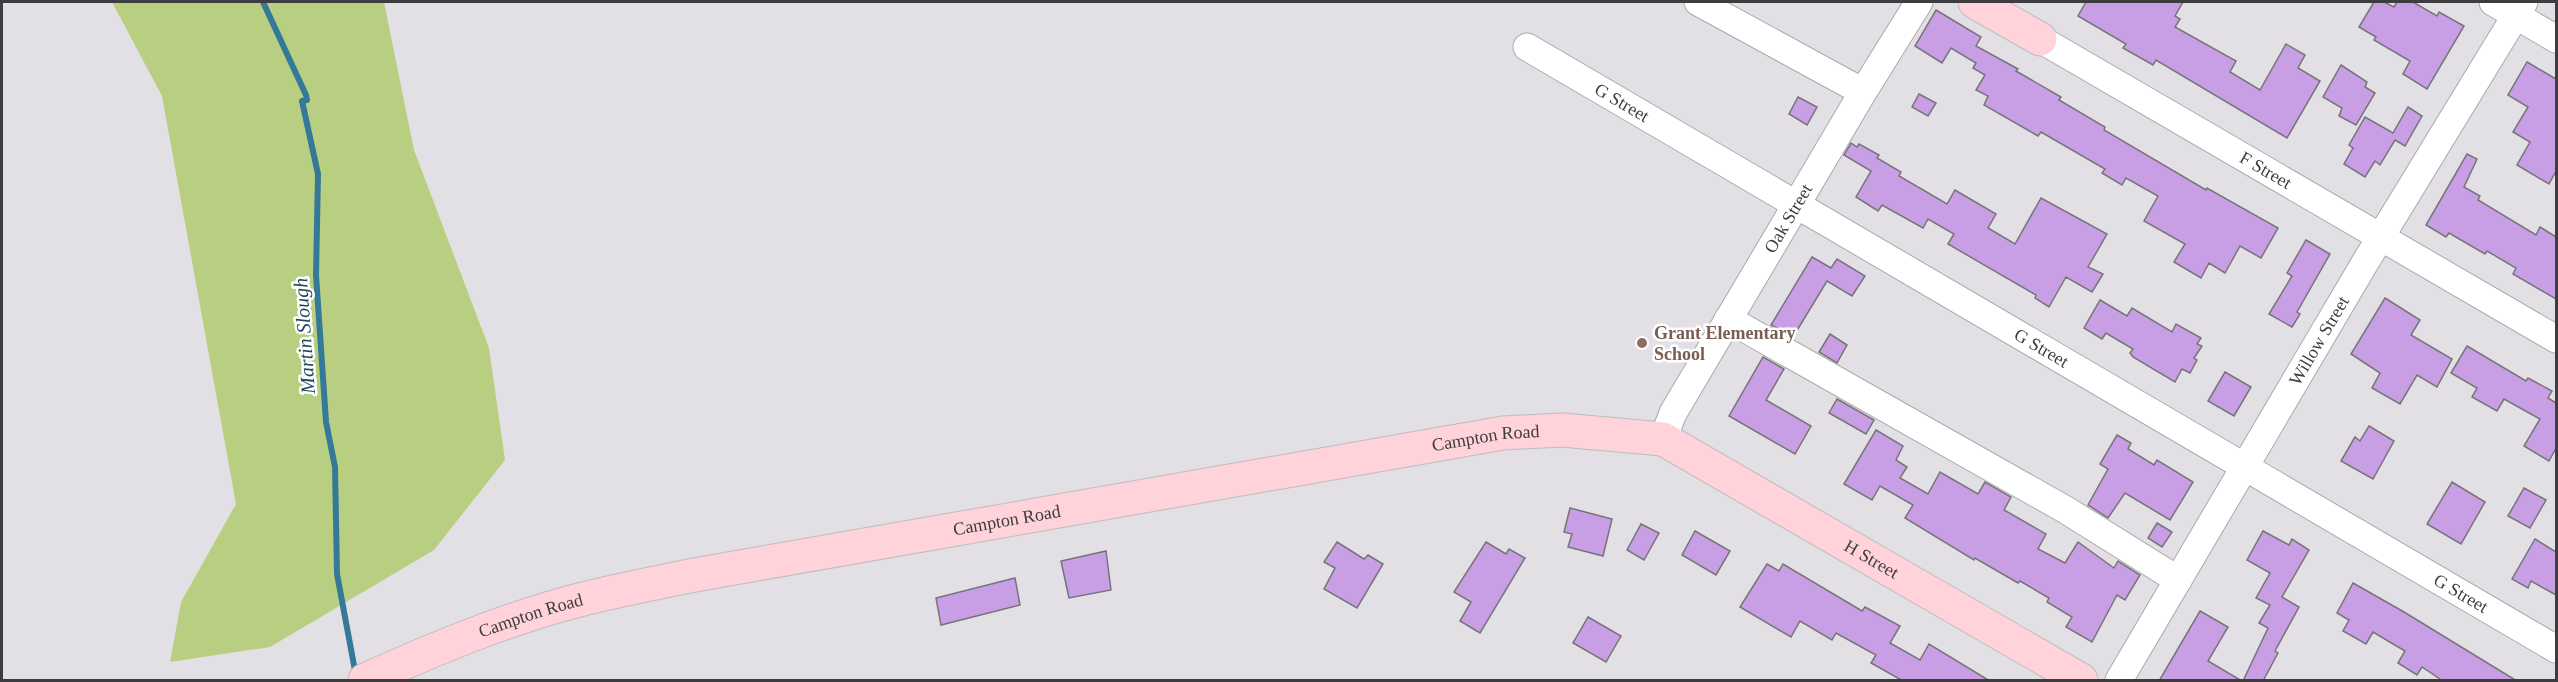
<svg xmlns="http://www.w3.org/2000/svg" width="2558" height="682" font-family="Georgia,serif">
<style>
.green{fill:#b8cf81}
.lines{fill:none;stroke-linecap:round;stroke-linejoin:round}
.stream{stroke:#347998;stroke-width:6}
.building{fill:#c89ee5;stroke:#767478;stroke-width:1.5}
.minor-casing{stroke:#aba8ad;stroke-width:29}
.major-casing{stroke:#bdbdbd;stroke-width:35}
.minor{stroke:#fff;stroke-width:27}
.major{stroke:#ffd3d9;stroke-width:33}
.education-dot{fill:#8d6e63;stroke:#fff;stroke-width:2}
.labels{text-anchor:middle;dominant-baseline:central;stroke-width:5;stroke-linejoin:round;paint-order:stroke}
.street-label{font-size:18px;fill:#3d3c3e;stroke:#fff}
.education-label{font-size:18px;font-weight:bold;fill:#785e54;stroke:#fff;text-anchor:start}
.water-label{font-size:20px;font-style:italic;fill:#1e475a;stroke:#fff}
</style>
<rect width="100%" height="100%" fill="#e3e0e5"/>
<path class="green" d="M 112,2 L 384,2 L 414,150 L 489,348 L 505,460 L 434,550 L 270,647 L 170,662 L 181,602 L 236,504 L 162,96 Z"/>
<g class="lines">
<path class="stream" d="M 263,2 L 306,95 L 307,100 L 302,101 L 318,174 L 316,275 L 326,422 L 335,467 L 337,574 L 356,676"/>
</g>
<g class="building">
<path d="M 2086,2 L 2183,2 L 2175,16 L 2180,19 L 2175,27 L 2236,61 L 2230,72 L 2260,90 L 2286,44 L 2305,55 L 2298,68 L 2320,81 L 2287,138 L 2156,60 L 2153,65 L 2123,48 L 2126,44 L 2078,16 Z"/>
<path d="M 2374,2 L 2384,2 L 2394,7 L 2397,2 L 2413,2 L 2437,16 L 2439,12 L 2464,26 L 2427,89 L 2403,74 L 2410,61 L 2374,40 L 2376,37 L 2359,27 Z"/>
<path d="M 1936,10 L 1981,37 L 1976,46 L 2018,69 L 2016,71 L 2061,97 L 2059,100 L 2105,127 L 2104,130 L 2206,190 L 2207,188 L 2278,228 L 2261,258 L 2240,246 L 2225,273 L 2209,263 L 2201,278 L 2174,262 L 2185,244 L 2144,221 L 2158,196 L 2126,178 L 2122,185 L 2102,173 L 2105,169 L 2041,132 L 2038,136 L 1984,105 L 1988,96 L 1976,90 L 1985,75 L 1973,68 L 1976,63 L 1951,48 L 1942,63 L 1915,46 Z"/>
<path d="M 2527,62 L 2556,79 L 2556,171 L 2549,184 L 2517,165 L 2530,142 L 2513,132 L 2528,107 L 2508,95 Z"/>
<path d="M 2341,65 L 2367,82 L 2365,87 L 2375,93 L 2356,125 L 2339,116 L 2342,108 L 2323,97 Z"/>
<path d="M 1919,94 L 1936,103 L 1928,116 L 1912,107 Z"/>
<path d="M 1798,97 L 1817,107 L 1807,125 L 1789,114 Z"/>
<path d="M 2408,107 L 2422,116 L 2405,146 L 2395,140 L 2380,165 L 2375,161 L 2365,177 L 2344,164 L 2353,148 L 2349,145 L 2365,117 L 2393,133 Z"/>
<path d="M 1851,143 L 1857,147 L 1859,144 L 1879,155 L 1877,158 L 1901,172 L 1899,176 L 1947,204 L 1955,190 L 1996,214 L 1988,228 L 2015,244 L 2041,198 L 2107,234 L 2088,267 L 2103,274 L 2092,292 L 2066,277 L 2049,307 L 2035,298 L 2036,295 L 1948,244 L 1954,234 L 1928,219 L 1923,228 L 1882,205 L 1878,211 L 1856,197 L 1871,171 L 1844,155 Z"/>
<path d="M 2467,154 L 2477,159 L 2464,187 L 2480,196 L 2478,200 L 2536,235 L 2540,227 L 2556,237 L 2556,299 L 2513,274 L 2516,268 L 2487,251 L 2485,254 L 2449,233 L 2446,237 L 2426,225 Z"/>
<path d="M 2306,240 L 2330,254 L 2297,312 L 2300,314 L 2292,327 L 2269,314 L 2292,276 L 2287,273 Z"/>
<path d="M 1812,257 L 1831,268 L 1837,259 L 1865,276 L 1852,296 L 1827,281 L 1793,337 L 1771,325 Z"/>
<path d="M 2385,298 L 2420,320 L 2411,335 L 2452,359 L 2437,387 L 2417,375 L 2400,404 L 2372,388 L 2380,373 L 2351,354 Z"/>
<path d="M 2100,300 L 2127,316 L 2132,308 L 2172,332 L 2176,324 L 2201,338 L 2197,344 L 2202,346 L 2194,358 L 2197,360 L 2190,373 L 2182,369 L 2175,382 L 2133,357 L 2130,353 L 2133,349 L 2106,333 L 2102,339 L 2084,328 Z"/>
<path d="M 1830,334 L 1847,345 L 1837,363 L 1819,352 Z"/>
<path d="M 2467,346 L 2526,381 L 2528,378 L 2552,391 L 2548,398 L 2556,403 L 2556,448 L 2549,461 L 2524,446 L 2540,419 L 2504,399 L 2497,411 L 2472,397 L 2477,388 L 2451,373 Z"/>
<path d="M 1763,357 L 1784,369 L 1766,400 L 1811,426 L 1795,454 L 1729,416 Z"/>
<path d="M 2225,372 L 2251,387 L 2234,416 L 2208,401 Z"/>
<path d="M 1837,399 L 1874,420 L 1866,434 L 1829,413 Z"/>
<path d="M 2369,426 L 2394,441 L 2373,479 L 2341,461 L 2355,437 L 2360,441 Z"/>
<path d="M 1876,430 L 1903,446 L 1896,460 L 1907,467 L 1900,478 L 1928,494 L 1940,472 L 1978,494 L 1985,482 L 2011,497 L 2004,510 L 2046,534 L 2038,549 L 2065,563 L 2078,542 L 2114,568 L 2118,561 L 2140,575 L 2125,600 L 2117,595 L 2092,642 L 2066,627 L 2072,617 L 2047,602 L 2049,598 L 2020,581 L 2018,583 L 1975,558 L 1974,560 L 1905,518 L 1913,505 L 1880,486 L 1872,500 L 1844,484 Z"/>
<path d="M 2117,435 L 2131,443 L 2128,449 L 2154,465 L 2157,460 L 2193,482 L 2170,520 L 2125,493 L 2108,518 L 2088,505 L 2108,469 L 2100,464 Z"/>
<path d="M 2452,482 L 2485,502 L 2461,544 L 2427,524 Z"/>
<path d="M 2524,488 L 2546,500 L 2530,528 L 2508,516 Z"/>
<path d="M 1570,508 L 1612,519 L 1603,556 L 1568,547 L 1572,534 L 1564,532 Z"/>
<path d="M 2157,523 L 2172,532 L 2162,547 L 2148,538 Z"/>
<path d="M 1641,524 L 1659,533 L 1644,560 L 1627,550 Z"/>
<path d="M 1695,531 L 1730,551 L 1716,575 L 1682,555 Z"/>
<path d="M 2263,531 L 2289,545 L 2292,539 L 2309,550 L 2282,597 L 2299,607 L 2275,651 L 2278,653 L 2263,681 L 2243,681 L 2268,628 L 2259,623 L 2270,605 L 2256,598 L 2270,573 L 2247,560 Z"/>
<path d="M 2535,539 L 2556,552 L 2556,595 L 2531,581 L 2528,588 L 2512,579 Z"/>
<path d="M 1337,542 L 1364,559 L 1368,555 L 1383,564 L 1357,608 L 1324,589 L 1335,568 L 1324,562 Z"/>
<path d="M 1486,542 L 1506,554 L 1509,549 L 1525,558 L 1480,633 L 1460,621 L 1471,602 L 1454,592 Z"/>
<path d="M 1106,551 L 1111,590 L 1069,598 L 1061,561 Z"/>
<path d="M 1767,564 L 1779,571 L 1783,564 L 1862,611 L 1865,607 L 1900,626 L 1890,643 L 1920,660 L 1929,644 L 1990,681 L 1903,681 L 1871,663 L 1876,655 L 1836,633 L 1832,640 L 1800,621 L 1791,637 L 1740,607 Z"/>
<path d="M 1015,578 L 1020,605 L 941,625 L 936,598 Z"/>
<path d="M 2353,583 L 2404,612 L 2517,681 L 2443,681 L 2422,667 L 2417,675 L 2398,663 L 2405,651 L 2373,632 L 2366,644 L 2343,631 L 2349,620 L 2337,613 Z"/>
<path d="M 2200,611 L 2228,627 L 2208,661 L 2242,681 L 2159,681 Z"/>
<path d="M 1588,617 L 1621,636 L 1606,662 L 1573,643 Z"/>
</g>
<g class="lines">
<defs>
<g id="minor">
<path d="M 1698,2 L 1863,92"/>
<path d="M 2493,2 L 2556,39"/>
<path id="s1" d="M 2040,39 L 2556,339"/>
<path id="s2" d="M 1527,47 L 2556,649"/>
<path d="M 1728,319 L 2066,510 L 2178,580"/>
<path id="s3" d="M 1663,439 L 1673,413 L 1863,92 L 1919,2"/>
<path id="s4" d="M 2119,680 L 2366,261 L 2524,2"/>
</g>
<g id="major">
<path d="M 1975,2 L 2040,39"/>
<path id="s5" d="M 365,680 C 434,649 506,619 579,600 C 619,590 659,582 700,574 L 1503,433 L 1562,430 L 1663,439 L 2081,680"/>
</g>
</defs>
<use href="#minor" class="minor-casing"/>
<use href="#major" class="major-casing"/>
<use href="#minor" class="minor"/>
<use href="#major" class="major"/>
</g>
<circle class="education-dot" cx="1642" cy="343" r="6"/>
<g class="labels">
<g class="street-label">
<text stroke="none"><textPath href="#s2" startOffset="110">G Street</textPath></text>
<text stroke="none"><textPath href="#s1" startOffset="261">F Street</textPath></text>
<text stroke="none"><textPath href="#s3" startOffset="254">Oak Street</textPath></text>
<text stroke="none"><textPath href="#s4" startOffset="394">Willow Street</textPath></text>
<text stroke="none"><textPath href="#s2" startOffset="596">G Street</textPath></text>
<text stroke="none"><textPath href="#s5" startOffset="1150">Campton Road</textPath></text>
<text stroke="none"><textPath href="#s5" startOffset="664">Campton Road</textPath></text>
<text stroke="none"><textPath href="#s5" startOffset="1569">H Street</textPath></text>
<text stroke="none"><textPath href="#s2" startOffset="1082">G Street</textPath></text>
<text stroke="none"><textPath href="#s5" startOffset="178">Campton Road</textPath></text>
</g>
<g class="education-label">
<text x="1654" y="333">Grant Elementary<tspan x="1654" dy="21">School</tspan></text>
</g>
<g class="water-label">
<text transform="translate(304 336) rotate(-94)">Martin Slough</text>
</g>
</g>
<rect width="2558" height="682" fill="none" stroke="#3d3c3e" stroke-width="6"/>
</svg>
